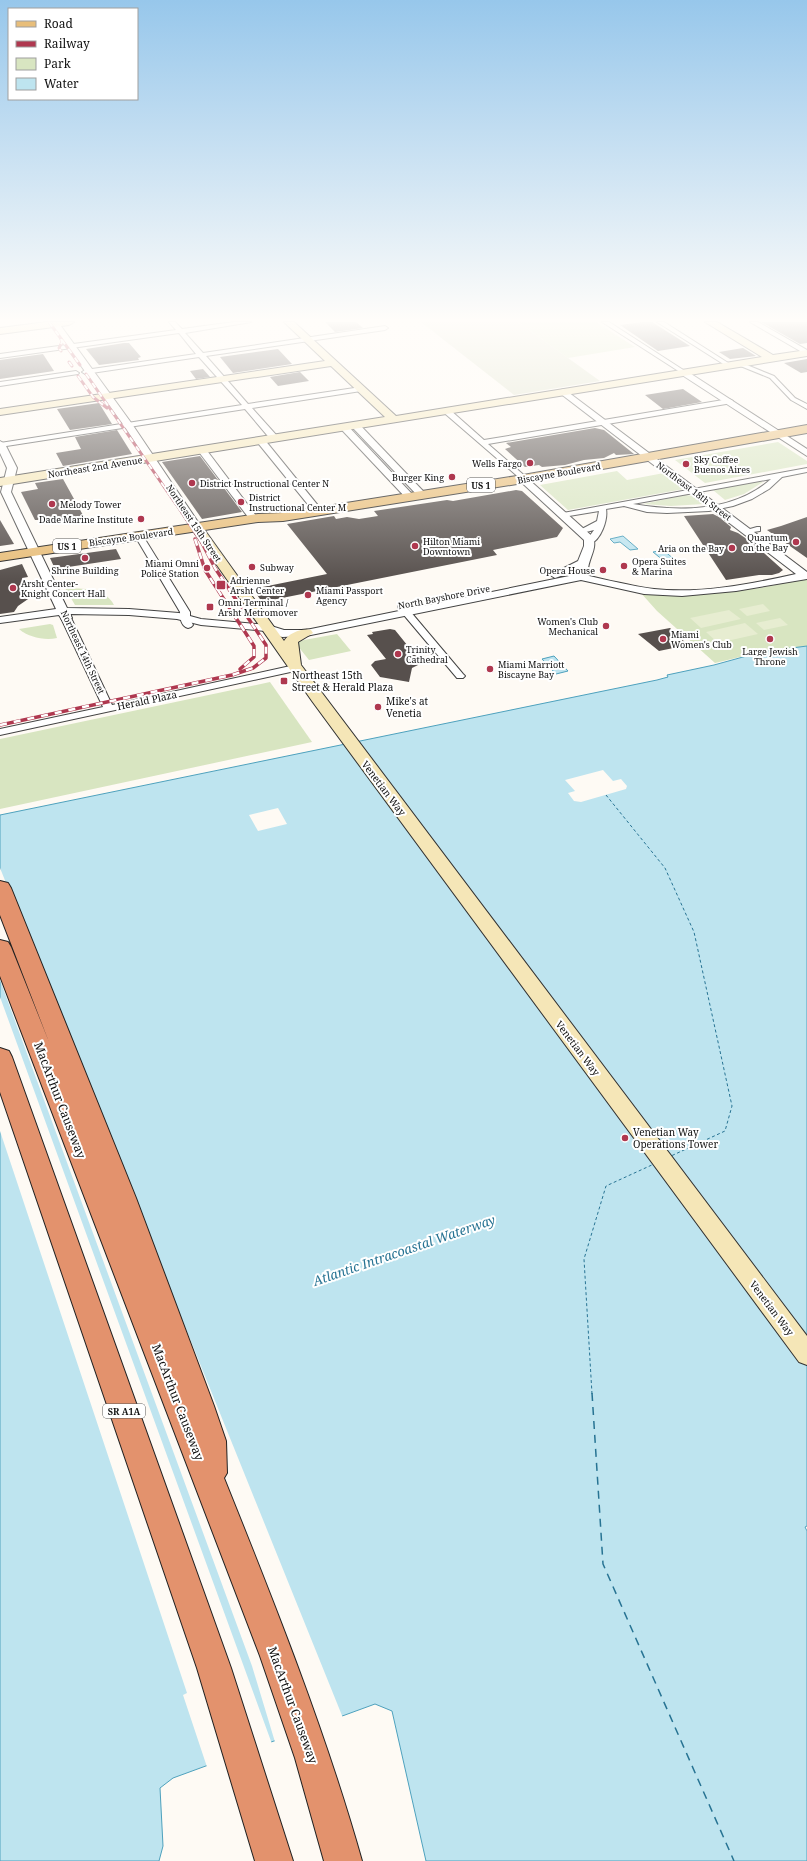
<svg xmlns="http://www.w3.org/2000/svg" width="807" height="1861" font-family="'Noto Serif',serif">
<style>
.green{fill:#d8e5c1}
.cemetery{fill:#dadec6}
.pitch{fill:#e7edd1}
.water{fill:#bee4ef;stroke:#4ea1bd}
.pier{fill:#fefaf4}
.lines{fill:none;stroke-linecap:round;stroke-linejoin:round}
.ferry-far1{stroke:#277393;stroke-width:1;stroke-dasharray:3 2.5;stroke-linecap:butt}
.ferry{stroke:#277393;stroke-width:1.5;stroke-dasharray:8 6;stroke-linecap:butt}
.building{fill:#57504d}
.minor-casing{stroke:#434343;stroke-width:2}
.tertiary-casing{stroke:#434343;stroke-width:2}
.secondary-casing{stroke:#323232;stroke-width:2}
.primary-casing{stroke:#212121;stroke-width:2}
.motorway-casing{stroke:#212121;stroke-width:2}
.minor{fill:#fff;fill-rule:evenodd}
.tertiary{fill:#fff;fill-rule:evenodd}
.secondary{fill:#f5e6b7;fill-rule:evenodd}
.primary{fill:#e8be7a;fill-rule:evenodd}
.motorway{fill:#e3926d;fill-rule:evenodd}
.rail-far1-casing{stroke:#af384f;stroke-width:3}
.rail-casing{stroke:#af384f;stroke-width:3.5}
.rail-far1{stroke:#fff;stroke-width:2;stroke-dasharray:5.5;stroke-linecap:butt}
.rail{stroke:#fff;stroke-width:2.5;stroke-dasharray:7;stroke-linecap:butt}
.poi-dot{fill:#af384f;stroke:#fff;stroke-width:1.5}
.labels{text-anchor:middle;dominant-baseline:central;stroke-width:4;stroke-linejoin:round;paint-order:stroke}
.far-poi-label{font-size:9px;fill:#101010;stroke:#fff;text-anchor:start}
.far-street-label{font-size:9px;fill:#101010;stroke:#fff}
.shield{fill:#fff;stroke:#585858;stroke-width:1}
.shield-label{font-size:9px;font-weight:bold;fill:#101010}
.poi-label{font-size:10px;fill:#101010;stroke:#fff;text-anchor:start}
.street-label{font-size:10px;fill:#101010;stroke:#fff}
.near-street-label{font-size:12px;fill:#101010;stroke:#fff}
.near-water-label{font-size:13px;font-style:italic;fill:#277393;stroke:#fff}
</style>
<rect width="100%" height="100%" fill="#fefaf4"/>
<g class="green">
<path d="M 518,322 L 596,322 L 635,347 L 568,358 Z"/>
<path d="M 778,442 L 807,461 L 807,464 L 705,483 L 675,460 Z"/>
<path d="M 617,471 L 627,480 L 664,473 L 684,489 L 568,510 L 540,485 Z"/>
<path d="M 756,482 L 763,482 L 744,494 L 725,500 L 713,490 Z"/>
<path d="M 685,495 L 694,496 L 704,504 L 671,506 L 643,504 Z"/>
<path d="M 807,579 L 807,646 L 761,652 L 715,663 L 657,611 L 640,592 L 678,596 L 760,588 Z"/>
<path d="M 65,588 C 82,589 105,587 114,605 L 75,605 Z"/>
<path d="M 50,624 L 53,625 L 57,638 C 45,641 28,637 19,629 Z"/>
<path d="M 337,634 L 351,651 L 309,660 L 297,645 L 300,641 L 304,640 Z"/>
<path d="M 270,682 L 312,742 L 0,809 L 0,739 Z"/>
</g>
<path class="cemetery" d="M 421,322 L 518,322 L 600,381 L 514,395 Z"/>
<g class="pitch">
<path d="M 763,604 L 770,611 L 747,616 L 739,609 Z"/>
<path d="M 729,610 L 741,619 L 701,628 L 690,618 Z"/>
<path d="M 780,618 L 788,625 L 764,630 L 756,623 Z"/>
<path d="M 745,623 L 758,634 L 718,643 L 706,632 Z"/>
</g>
<g class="water">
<path d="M 623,536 L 638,549 L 630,550 L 620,542 L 614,543 L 610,539 Z"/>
<path d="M 663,550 L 680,564 L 670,566 L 653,552 Z"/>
<path d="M 807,646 L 807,1526 L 805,1527 L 807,1531 L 807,1861 L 426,1861 L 392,1711 L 375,1704 L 173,1778 L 160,1788 L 163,1846 L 159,1861 L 0,1861 L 0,815 L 657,680 L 668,677 L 667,675 L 714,665 L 761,652 Z"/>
<path d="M 554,656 L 568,671 L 556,674 L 542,659 Z"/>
</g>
<g class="pier">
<path d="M 603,770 L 613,781 L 621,779 L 627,786 L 626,789 L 581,802 L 574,801 L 568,793 L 575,791 L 565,780 Z"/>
<path d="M 278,808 L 287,824 L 258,831 L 249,815 Z"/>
<path d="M 0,868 L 343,1718 L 275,1742 L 252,1666 L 0,980 Z"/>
<path d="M 0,997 L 272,1744 L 207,1767 L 183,1695 L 187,1693 L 0,1131 Z"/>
</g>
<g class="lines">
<g class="ferry-far1">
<path d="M 606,795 L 665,868 L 694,932 L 732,1106 L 725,1131 L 671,1156"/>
<path d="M 592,1394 L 584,1259 L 606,1186 L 654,1164"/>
</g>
<path class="ferry" d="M 592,1393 L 603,1564 L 734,1861"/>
</g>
<g class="building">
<path d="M 325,322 L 356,322 L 363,328 L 335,332 Z"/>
<path d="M 643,322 L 652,322 L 690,346 L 658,351 L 620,325 Z"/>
<path d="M 761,322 L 807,322 L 807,343 L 800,344 Z"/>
<path d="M 124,343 L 129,343 L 141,357 L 138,358 L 139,360 L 99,365 L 86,349 Z"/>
<path d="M 743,348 L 756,356 L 730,359 L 719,352 Z"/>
<path d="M 278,349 L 292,364 L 233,373 L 220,357 Z"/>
<path d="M 43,354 L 54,371 L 0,379 L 0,360 Z"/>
<path d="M 807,359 L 807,372 L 801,373 L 784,363 Z"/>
<path d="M 203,369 L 210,377 L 196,379 L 190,371 Z"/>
<path d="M 300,372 L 309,381 L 278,386 L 270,377 Z"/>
<path d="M 683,389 L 702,402 L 663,409 L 645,395 Z"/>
<path d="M 99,403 L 112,424 L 70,430 L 57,409 Z"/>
<path d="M 595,428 L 604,430 L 634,454 L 616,455 L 614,453 L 604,458 L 584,460 L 565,465 L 542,467 L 539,465 L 525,467 L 505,449 L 511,447 L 506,443 Z"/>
<path d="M 117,430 L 132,454 L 63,466 L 56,453 L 81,449 L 75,437 Z"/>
<path d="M 200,456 L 242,512 L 202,519 L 162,462 Z"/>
<path d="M 63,479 L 84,517 L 41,524 L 39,520 L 35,520 L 21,492 L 38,489 L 35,483 Z"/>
<path d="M 516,490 L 522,491 L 563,528 L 557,537 L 493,550 L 497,555 L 262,602 L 253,589 L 327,574 L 287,524 L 334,516 L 336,519 L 347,517 L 359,519 L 378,516 L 374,511 L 447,500 L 453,501 Z"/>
<path d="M 713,514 L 719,517 L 731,527 L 730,530 L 738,533 L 754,544 L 783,570 L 779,573 L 772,575 L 759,575 L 726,580 L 684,516 Z"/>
<path d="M 807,517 L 807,558 L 767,530 L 781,526 Z"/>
<path d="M 0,520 L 14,544 L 0,546 Z"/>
<path d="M 116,549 L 121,559 L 55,569 L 50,558 Z"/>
<path d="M 22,564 L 28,577 L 22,578 L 31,597 L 18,606 L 14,612 L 0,614 L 0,570 Z"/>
<path d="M 670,628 L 688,645 L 659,651 L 638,634 Z"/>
<path d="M 390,629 L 395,630 L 420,661 L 418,665 L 412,668 L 409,682 L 380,677 L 371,665 L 375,661 L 386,659 L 367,635 L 373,634 L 372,632 Z"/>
</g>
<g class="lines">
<defs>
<g id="minor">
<path d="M 169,322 L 175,322 L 182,329 L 234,322 L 251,322 L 185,333 L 203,353 L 385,326 L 388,328 L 385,330 L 206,356 L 248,404 L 361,387 L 364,389 L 361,391 L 252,408 L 278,437 L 278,441 L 272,441 L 245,409 L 0,447 L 0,443 L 242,405 L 199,357 L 85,374 L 82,372 L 85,370 L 196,354 L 179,333 L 0,358 L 0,354 L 176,330 Z"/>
<path d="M 602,322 L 609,322 L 688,373 L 683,374 Z"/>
<path d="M 657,322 L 664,322 L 733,366 L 728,367 Z"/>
<path d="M 750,322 L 758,322 L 807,350 L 807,355 Z"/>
<path d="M 738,363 L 742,363 L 774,376 L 795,398 L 807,404 L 807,409 L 791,400 L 770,378 L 738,365 Z"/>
<path d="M 76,371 L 79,373 L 78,374 L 0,386 L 0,382 Z"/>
<path d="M 729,399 L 733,401 L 732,403 L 488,444 L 526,477 L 527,479 L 523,481 L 442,411 L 449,409 L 484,440 Z"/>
<path d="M 352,423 L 358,423 L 424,492 L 424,496 L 418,496 L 352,427 Z"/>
<path d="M 341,425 L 347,425 L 412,494 L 412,498 L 406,498 L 341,429 Z"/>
<path d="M 258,439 L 264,439 L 320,508 L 320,512 L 314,512 L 258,443 Z"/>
<path d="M 199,448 L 205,448 L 257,517 L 257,521 L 251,521 L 199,452 Z"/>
<path d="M 807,468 L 807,472 L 782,477 L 769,489 L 752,499 L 733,506 L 709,511 L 667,513 L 647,512 L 624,506 L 606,509 C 608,520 601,540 590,544 L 586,541 L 594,530 L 582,533 L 578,531 L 597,521 L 599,511 L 563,517 L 559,515 L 563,513 ZM 771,479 C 734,512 679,512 633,504 Z"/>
<path d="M 757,527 L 760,527 L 760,531 L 747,533 L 743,531 Z"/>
<path d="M 136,534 L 142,534 L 143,536 L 190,612 L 190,619 L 193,625 L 191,627 L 188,628 C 181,626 180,618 180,612 L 135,536 Z"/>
<path d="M 401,603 L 404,604 L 463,674 L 465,676 L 463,678 L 457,678 L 398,608 L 398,604 Z"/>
<path d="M 66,615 L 71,618 L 112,705 L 295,665 L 300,668 L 295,671 L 0,735 L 0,729 L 103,707 L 61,618 Z"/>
</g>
<g id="tertiary">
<path d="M 52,322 L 58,322 L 132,424 L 202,528 L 201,530 L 193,530 L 125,427 L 51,324 Z"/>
<path d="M 685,370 L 807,449 L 807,456 L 682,375 L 681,373 Z"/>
<path d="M 564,389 L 807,572 L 807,579 L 736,591 L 682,596 L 644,594 L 581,580 L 306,636 L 282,637 L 266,631 L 201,625 L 177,619 L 129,615 L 70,614 L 72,618 L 66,621 L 62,620 L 59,615 L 0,623 L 0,617 L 56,609 L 1,492 L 7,468 L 0,453 L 0,441 L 5,444 L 17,468 L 11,492 L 67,608 L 129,609 L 179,613 L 201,619 L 268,625 L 284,630 L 306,630 L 579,574 L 578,570 L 555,578 L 550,575 L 578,561 L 584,546 L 584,540 L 520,481 L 518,479 L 523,476 L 526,477 L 593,537 C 598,549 587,560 588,572 L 585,575 C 608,580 631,586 654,589 C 700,594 751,584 796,574 L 561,394 L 561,390 Z"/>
</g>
<g id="secondary">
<path d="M 47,322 L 74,322 L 69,325 L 0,334 L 0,328 Z"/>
<path d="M 284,322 L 294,322 L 396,416 L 762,357 L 705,322 L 717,322 L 773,355 L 807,350 L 807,356 L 0,486 L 0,478 L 385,417 L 331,366 L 0,415 L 0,409 L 325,361 Z"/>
<path d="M 197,524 L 201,525 L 284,641 C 289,633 302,628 311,630 L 313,633 L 298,642 L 301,665 L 807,1336 L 807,1365 L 799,1362 L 312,701 L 191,528 Z"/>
</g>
<path id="primary" d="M 807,425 L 807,433 L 523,483 L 283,521 L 258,522 L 0,561 L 0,553 L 258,514 L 283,513 L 523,475 Z"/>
<g id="motorway">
<path d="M 0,881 L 8,883 L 11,888 L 136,1198 L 214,1406 L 226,1441 L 227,1473 L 224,1478 C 275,1605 325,1730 362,1861 L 324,1861 L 295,1758 L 260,1656 L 0,976 L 0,940 L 8,942 L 11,947 L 49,1042 L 0,915 Z"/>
<path d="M 0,1048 L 9,1051 L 12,1057 L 231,1668 L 293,1861 L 255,1861 L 197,1668 L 0,1092 Z"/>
</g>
</defs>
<use href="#minor" class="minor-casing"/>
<use href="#tertiary" class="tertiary-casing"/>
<use href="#secondary" class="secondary-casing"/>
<use href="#primary" class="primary-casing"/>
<use href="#motorway" class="motorway-casing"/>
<use href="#minor" class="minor"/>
<use href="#tertiary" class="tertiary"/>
<use href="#secondary" class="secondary"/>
<use href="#primary" class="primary"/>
<use href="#motorway" class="motorway"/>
<defs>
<g id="rail-far1">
<path d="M 49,322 L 80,365"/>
<path d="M 61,339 L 62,342 L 59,348 L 61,351"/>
<path d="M 69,362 L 72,366"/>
<path d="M 86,374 L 176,504"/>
<path d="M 78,376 L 93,397 L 107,408"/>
</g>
<g id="rail">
<path d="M 195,539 L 205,570 L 254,646 L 254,657 L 240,669"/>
<path d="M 0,725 L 232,675 L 253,668 L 266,658 L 266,645 L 215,568 L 201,541 L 176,503"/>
</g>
</defs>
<use href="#rail-far1" class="rail-far1-casing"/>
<use href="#rail" class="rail-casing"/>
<use href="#rail-far1" class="rail-far1"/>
<use href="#rail" class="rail"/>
</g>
<linearGradient id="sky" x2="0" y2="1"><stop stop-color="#97c7eb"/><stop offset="0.55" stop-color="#fffdfa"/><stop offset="1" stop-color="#fffdfa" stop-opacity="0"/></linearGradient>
<rect width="807" height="582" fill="url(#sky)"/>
<g class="poi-dot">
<circle cx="530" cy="463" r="4"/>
<circle cx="686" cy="464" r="4"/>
<circle cx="452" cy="477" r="4"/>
<circle cx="192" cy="483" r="4"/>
<circle cx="241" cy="502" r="4"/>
<circle cx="52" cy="504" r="4"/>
<circle cx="141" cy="519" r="4"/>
<circle cx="796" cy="542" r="4"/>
<circle cx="415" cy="546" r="4"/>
<circle cx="732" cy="548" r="4"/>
<circle cx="85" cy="558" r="4"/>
<circle cx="624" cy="566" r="4"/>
<circle cx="252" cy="567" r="4"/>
<circle cx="207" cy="568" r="4"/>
<circle cx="603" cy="570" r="4"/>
<rect x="216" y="580" width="10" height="10" rx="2"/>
<circle cx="13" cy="588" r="4"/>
<circle cx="308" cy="595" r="4"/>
<rect x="206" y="603" width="8" height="8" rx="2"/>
<circle cx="606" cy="626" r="4"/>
<circle cx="663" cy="639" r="4"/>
<circle cx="770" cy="639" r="4"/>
<circle cx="398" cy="654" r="4"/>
<circle cx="490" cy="669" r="4"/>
<rect x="280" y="677" width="8" height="8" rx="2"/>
<circle cx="378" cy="707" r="4"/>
<circle cx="625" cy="1138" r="4"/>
</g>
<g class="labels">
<g class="far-poi-label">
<text x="694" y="459">Sky Coffee<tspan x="694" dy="10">Buenos Aires</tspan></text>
<text x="522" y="463" text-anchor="end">Wells Fargo</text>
<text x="444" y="477" text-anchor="end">Burger King</text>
<text x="200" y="483">District Instructional Center N</text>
<text x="249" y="497">District<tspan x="249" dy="10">Instructional Center M</tspan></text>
<text x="60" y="504">Melody Tower</text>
<text x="133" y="519" text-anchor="end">Dade Marine Institute</text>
<text x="788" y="537" text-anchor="end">Quantum<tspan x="788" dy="10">on the Bay</tspan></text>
<text x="423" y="541">Hilton Miami<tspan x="423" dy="10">Downtown</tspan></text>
<text x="724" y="548" text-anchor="end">Aria on the Bay</text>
<text x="632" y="561">Opera Suites<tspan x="632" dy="10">&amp; Marina</tspan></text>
<text x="199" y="563" text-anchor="end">Miami Omni<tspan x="199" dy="10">Police Station</tspan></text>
<text x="260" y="567">Subway</text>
<text x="85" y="570" text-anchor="middle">Shrine Building</text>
<text x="595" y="570" text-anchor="end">Opera House</text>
<text x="230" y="580">Adrienne<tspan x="230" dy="10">Arsht Center</tspan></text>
<text x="21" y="583">Arsht Center-<tspan x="21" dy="10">Knight Concert Hall</tspan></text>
<text x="316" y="590">Miami Passport<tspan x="316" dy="10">Agency</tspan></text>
<text x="218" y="602">Omni Terminal /<tspan x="218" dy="10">Arsht Metromover</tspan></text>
<text x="598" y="621" text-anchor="end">Women's Club<tspan x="598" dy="10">Mechanical</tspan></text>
<text x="671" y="634">Miami<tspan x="671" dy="10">Women's Club</tspan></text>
<text x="406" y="649">Trinity<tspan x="406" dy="10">Cathedral</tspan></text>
<text x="770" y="651" text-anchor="middle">Large Jewish<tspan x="770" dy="10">Throne</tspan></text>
<text x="498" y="664">Miami Marriott<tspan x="498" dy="10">Biscayne Bay</tspan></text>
</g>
<g class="far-street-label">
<text transform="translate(95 467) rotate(-9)">Northeast 2nd Avenue</text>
<text transform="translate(559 473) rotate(-10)">Biscayne Boulevard</text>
<text transform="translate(694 491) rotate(37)">Northeast 18th Street</text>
<text transform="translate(194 523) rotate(56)">Northeast 15th Street</text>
<text transform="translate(131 537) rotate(-8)">Biscayne Boulevard</text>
<text transform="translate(444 597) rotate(-11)">North Bayshore Drive</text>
<text transform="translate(83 652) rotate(65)">Northeast 14th Street</text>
</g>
<g class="shield">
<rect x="467" y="478" width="28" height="14" rx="3"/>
<rect x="53" y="539" width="28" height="14" rx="3"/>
<rect x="103" y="1404" width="42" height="14" rx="3"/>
</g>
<g class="shield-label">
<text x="481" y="485">US 1</text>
<text x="67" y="546">US 1</text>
<text x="124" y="1411">SR A1A</text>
</g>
<g class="poi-label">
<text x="292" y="675">Northeast 15th<tspan x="292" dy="12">Street &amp; Herald Plaza</tspan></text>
<text x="386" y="701">Mike's at<tspan x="386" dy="12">Venetia</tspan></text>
<text x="633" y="1132">Venetian Way<tspan x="633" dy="12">Operations Tower</tspan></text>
</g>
<g class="street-label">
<text transform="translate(147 700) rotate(-12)">Herald Plaza</text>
<text transform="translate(384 788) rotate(53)">Venetian Way</text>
<text transform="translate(578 1048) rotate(53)">Venetian Way</text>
<text transform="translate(772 1308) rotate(53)">Venetian Way</text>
</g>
<g class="near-street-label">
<text transform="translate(60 1100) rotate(69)">MacArthur Causeway</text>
<text transform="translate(178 1402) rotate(69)">MacArthur Causeway</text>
<text transform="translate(293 1705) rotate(70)">MacArthur Causeway</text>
</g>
<g class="near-water-label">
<text transform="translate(404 1250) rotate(-19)">Atlantic Intracoastal Waterway</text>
</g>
</g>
<rect x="8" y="8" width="130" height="92" fill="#ffffff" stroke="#9f9f9f"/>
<rect x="16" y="21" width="20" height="6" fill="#e8be7a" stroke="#9f9f9f"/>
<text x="44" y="28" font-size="12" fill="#101010">Road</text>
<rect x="16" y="41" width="20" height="6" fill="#af384f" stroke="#9f9f9f"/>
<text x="44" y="48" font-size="12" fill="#101010">Railway</text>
<rect x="16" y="58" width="20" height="12" fill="#d8e5c1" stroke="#9f9f9f"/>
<text x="44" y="68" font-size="12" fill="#101010">Park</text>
<rect x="16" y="78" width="20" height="12" fill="#bee4ef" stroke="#9f9f9f"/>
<text x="44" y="88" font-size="12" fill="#101010">Water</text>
</svg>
